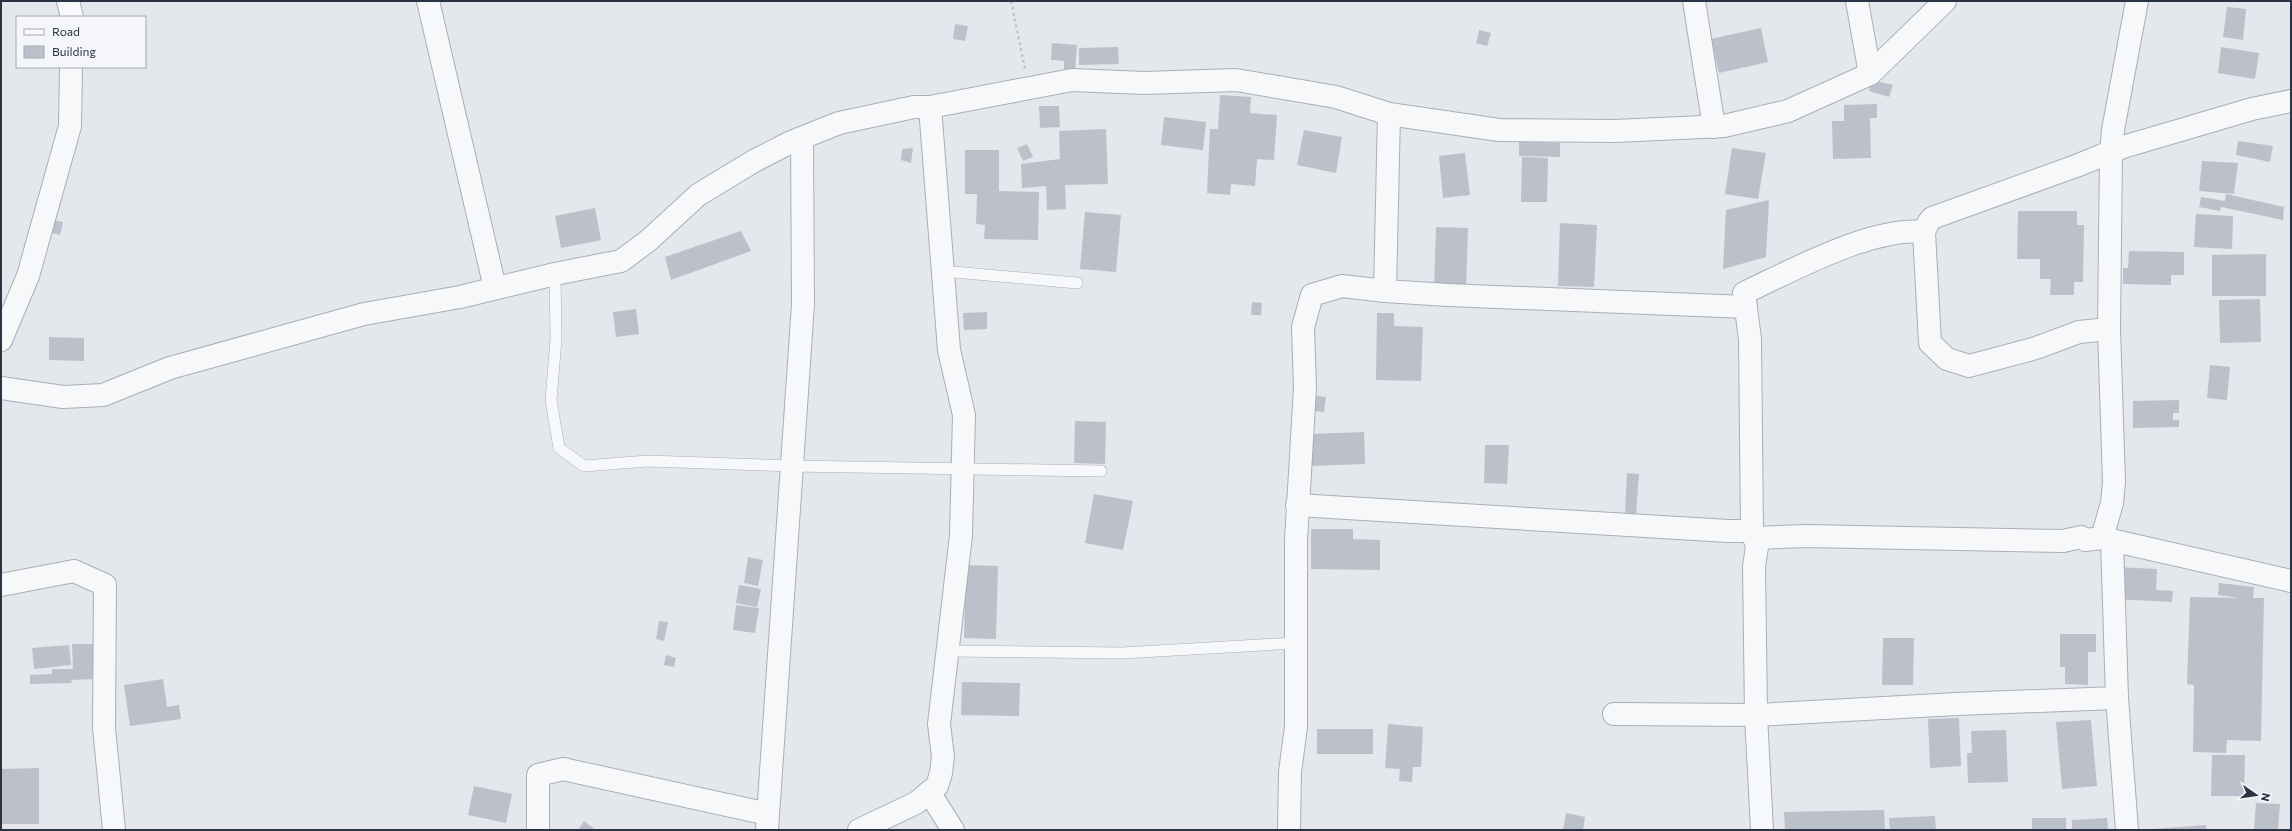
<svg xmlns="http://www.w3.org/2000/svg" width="2292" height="831" font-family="Commissioner,sans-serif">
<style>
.building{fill:#bbc0ca}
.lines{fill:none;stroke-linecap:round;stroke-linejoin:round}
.service-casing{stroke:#a9aeb7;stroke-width:12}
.minor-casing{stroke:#a9aeb7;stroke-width:24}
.tertiary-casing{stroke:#a9aeb7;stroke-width:24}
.path{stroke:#c2c5cb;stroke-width:2.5;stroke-dasharray:3 3;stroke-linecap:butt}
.service{stroke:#f7f8fa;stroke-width:11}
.minor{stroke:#f7f8fa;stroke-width:22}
.tertiary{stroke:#f7f8fa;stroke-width:22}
</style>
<rect width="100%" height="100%" fill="#e4e7ec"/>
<g class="building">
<path d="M 2227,7 L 2246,9 L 2243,40 L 2223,37 Z"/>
<path d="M 955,24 L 968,26 L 965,41 L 953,39 Z"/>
<path d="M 1761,28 L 1768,62 L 1719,73 L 1711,39 Z"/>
<path d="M 1479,30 L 1491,33 L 1487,46 L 1476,43 Z"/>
<path d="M 1052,43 L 1077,45 L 1075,70 L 1064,69 L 1064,61 L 1051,60 Z"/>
<path d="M 1118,47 L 1119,64 L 1079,65 L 1079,48 Z"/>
<path d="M 2221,47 L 2259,53 L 2255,79 L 2218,73 Z"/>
<path d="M 1872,80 L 1893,85 L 1889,97 L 1869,91 Z"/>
<path d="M 1220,95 L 1251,97 L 1250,113 L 1277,115 L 1274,160 L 1257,159 L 1255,186 L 1231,184 L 1230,195 L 1207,193 L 1210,129 L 1218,129 Z"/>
<path d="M 1877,104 L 1877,118 L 1870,118 L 1871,158 L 1833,159 L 1832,121 L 1844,121 L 1844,105 Z"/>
<path d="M 1039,106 L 1059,106 L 1060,127 L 1040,128 Z"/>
<path d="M 1164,117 L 1206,122 L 1203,150 L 1161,145 Z"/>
<path d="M 1106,129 L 1108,184 L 1065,185 L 1066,209 L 1047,210 L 1046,186 L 1022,188 L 1021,164 L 1060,159 L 1059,131 Z"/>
<path d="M 1304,130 L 1342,137 L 1336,173 L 1297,165 Z"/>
<path d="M 2238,141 L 2273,146 L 2270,162 L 2236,155 Z"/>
<path d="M 1519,142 L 1560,143 L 1560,157 L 1519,156 Z"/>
<path d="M 1027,144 L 1033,157 L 1023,161 L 1017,148 Z"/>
<path d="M 913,148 L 911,163 L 901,160 L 902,149 Z"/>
<path d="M 1732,148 L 1766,153 L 1758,199 L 1725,194 Z"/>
<path d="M 965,150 L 999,150 L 999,191 L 1039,192 L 1038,240 L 984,239 L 985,225 L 976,224 L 977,194 L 965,194 Z"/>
<path d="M 1465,153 L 1470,195 L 1443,198 L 1439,156 Z"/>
<path d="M 1522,157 L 1548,158 L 1547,202 L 1521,202 Z"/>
<path d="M 2202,161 L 2238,163 L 2234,194 L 2199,191 Z"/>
<path d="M 2226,194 L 2284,207 L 2283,220 L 2221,207 L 2220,211 L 2199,207 L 2201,197 L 2225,201 Z"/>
<path d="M 1769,200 L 1766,257 L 1723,269 L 1726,210 Z"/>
<path d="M 595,208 L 601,240 L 561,248 L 555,216 Z"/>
<path d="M 2018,211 L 2077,211 L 2077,225 L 2084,225 L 2083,282 L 2074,282 L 2074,295 L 2050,295 L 2051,279 L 2040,279 L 2040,259 L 2017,259 Z"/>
<path d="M 1085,212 L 1121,215 L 1116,272 L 1080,269 Z"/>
<path d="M 2196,214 L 2233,216 L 2232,249 L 2194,247 Z"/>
<path d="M 52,220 L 63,222 L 60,235 L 49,232 Z"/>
<path d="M 1560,223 L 1597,225 L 1594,287 L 1558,286 Z"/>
<path d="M 1436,227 L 1468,228 L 1466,289 L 1434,288 Z"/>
<path d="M 741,231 L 751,251 L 671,280 L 665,257 Z"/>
<path d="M 2129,251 L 2184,252 L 2184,275 L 2171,275 L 2171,285 L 2123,284 L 2123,268 L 2128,268 Z"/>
<path d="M 2266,254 L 2266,296 L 2212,296 L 2212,255 Z"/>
<path d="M 2260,299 L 2261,342 L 2220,343 L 2219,300 Z"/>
<path d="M 1252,302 L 1262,303 L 1261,315 L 1251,315 Z"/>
<path d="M 636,309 L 639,334 L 616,337 L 613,312 Z"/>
<path d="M 987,312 L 987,329 L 964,330 L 963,313 Z"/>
<path d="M 1377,313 L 1394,313 L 1394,326 L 1423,327 L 1421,381 L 1376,380 Z"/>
<path d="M 49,337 L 84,338 L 84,361 L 49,360 Z"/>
<path d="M 2210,365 L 2230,367 L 2227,400 L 2207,398 Z"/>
<path d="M 1306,395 L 1326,397 L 1324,412 L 1304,410 Z"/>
<path d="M 2179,400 L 2179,413 L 2173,413 L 2173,420 L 2179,420 L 2179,427 L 2133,428 L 2133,401 Z"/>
<path d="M 1075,421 L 1106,422 L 1105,464 L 1074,463 Z"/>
<path d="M 1364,432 L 1365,464 L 1310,466 L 1309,434 Z"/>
<path d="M 1485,445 L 1509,445 L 1507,484 L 1484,483 Z"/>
<path d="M 1627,473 L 1639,474 L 1636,515 L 1625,514 Z"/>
<path d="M 1094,494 L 1133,501 L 1123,550 L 1085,543 Z"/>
<path d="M 1311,529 L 1353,529 L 1353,539 L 1380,540 L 1380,570 L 1311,569 Z"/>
<path d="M 748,557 L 763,560 L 758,586 L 744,583 Z"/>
<path d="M 966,565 L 998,566 L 996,639 L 964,638 Z"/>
<path d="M 2116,567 L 2157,569 L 2156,590 L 2173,591 L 2172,602 L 2115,599 Z"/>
<path d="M 2219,583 L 2254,587 L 2253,598 L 2264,598 L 2261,741 L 2227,740 L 2226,753 L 2193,752 L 2194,685 L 2187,684 L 2190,597 L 2239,598 L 2218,595 Z"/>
<path d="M 739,585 L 761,589 L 757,607 L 736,603 Z"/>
<path d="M 736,605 L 759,608 L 755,633 L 733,630 Z"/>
<path d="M 659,621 L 668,622 L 664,641 L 656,639 Z"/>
<path d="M 2060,634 L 2096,634 L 2096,652 L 2088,652 L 2088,685 L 2065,684 L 2065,667 L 2060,667 Z"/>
<path d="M 1883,638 L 1914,638 L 1913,685 L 1882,685 Z"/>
<path d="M 72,644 L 96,644 L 96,679 L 71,680 L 72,683 L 30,684 L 30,675 L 52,674 L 52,669 L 73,669 Z"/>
<path d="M 69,645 L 71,665 L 34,669 L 32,648 Z"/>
<path d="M 666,655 L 676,658 L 674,667 L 664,665 Z"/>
<path d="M 163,679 L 167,707 L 179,705 L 181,719 L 130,726 L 124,685 Z"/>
<path d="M 962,682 L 1020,683 L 1019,716 L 961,715 Z"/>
<path d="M 1959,718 L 1961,766 L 1930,768 L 1928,719 Z"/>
<path d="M 2091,720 L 2097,786 L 2062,789 L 2056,722 Z"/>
<path d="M 1388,724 L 1423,727 L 1421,767 L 1413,767 L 1412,782 L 1399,781 L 1400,769 L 1385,768 Z"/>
<rect x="1317" y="729" width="56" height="25"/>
<path d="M 2006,730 L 2008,782 L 1968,783 L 1967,753 L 1972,753 L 1971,731 Z"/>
<path d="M 2212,755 L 2245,755 L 2244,796 L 2211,796 Z"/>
<path d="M 39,768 L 39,824 L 1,824 L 1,769 Z"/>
<path d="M 474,786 L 512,794 L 506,823 L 468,815 Z"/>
<path d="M 2256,803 L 2280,804 L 2278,830 L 2254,829 Z"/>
<path d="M 1884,810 L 1885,830 L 1785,830 L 1784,812 Z"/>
<path d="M 1566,813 L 1585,817 L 1583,830 L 1563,830 Z"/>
<path d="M 1935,816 L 1936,830 L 1890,830 L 1889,818 Z"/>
<rect x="2032" y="818" width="34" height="12"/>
<path d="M 2107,818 L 2108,830 L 2072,830 L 2072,820 Z"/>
<path d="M 584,821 L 596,830 L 578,830 Z"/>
<path d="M 2206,825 L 2207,830 L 2153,830 L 2153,829 Z"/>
</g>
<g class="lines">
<defs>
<g id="service">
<path d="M 942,271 L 1077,283"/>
<path d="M 555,274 L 556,339 L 551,400 L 559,448 L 584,466 L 648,461 L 792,466 L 1101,471"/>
<path d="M 947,651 L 1122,653 L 1296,643"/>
</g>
<g id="minor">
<path d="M 428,1 L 495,288"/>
<path d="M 1694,1 L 1714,127"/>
<path d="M 1857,1 L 1870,74"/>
<path d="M 1389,114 L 1385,291 L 1448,295 L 1746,307"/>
<path d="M 2109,329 L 2079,332 L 2036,348 L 1969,366 L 1947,359 L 1930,343 L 1924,232 L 1928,223 L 1932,218 L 2076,166 L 2123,147 L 2252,109 L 2291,101"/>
<path d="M 1,388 L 63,397 L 103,395 L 170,368 L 364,314 L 460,297 L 555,274 L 621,261 L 649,240 L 698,195 L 754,161 L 789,143 L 839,123 L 914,107 L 930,107 L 1072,80 L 1144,83 L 1236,80 L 1336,97 L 1389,114 L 1499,130 L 1615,131 L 1724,126 L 1788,111 L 1870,74 L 1945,1"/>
<path d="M 1297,505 L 1728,531 L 1752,531 L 1757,547 L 1754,566 L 1756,715 L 1762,830"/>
<path d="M 1752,531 L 1750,339 L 1744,293 C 1791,271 1873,226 1924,232"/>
<path d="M 1755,538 L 1807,536 L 2063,541 L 2081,537 L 2085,540 L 2102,538 L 2112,503 L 2114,482 L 2109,329 L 2111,152 L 2113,130 L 2137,1"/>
<path d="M 2102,538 L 2291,581"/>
<path d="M 2112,541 L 2117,698 L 2127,830"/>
<path d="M 1,585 L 74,571 L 105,585 L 104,728 L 114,830"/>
<path d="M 1614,714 L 1756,715 L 1957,704 L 2117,698"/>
<path d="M 929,792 L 953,830"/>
<path d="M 538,830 L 538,775 L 563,769 L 768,814"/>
<path d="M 767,830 L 803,304 L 802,138"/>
<path d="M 859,830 L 916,803 L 937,786 L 941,773 L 943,757 L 939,724 L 961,535 L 964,415 L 949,350 L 930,107"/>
<path d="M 1289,830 L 1290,772 L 1296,727 L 1296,540 L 1305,388 L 1303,327 L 1312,295 L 1342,286 L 1385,291"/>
</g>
<g id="tertiary">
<path d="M 68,1 L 72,17"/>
<path d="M 1,340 L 28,276 L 70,126 L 71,67"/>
</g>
</defs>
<use href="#service" class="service-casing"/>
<use href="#minor" class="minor-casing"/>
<use href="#tertiary" class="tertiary-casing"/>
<path class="path" d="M 1011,1 L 1025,69"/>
<use href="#service" class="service"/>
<use href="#minor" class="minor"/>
<use href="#tertiary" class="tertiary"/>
</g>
<rect width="2292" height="831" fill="none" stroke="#2b3445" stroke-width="4"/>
<rect x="16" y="16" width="130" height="52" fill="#f4f6f9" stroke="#a4a8b1"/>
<rect x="24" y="29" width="20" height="6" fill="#f7f8fa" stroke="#a4a8b1"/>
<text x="52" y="36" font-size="12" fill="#2b3445">Road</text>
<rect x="24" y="46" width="20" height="12" fill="#bbc0ca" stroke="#a4a8b1"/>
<text x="52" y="56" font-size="12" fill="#2b3445">Building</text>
<g transform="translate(2256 795) rotate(103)" stroke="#f4f6f9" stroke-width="3" paint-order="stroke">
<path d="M0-3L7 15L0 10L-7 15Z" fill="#2b3445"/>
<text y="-6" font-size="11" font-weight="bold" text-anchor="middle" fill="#2b3445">N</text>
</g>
</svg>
